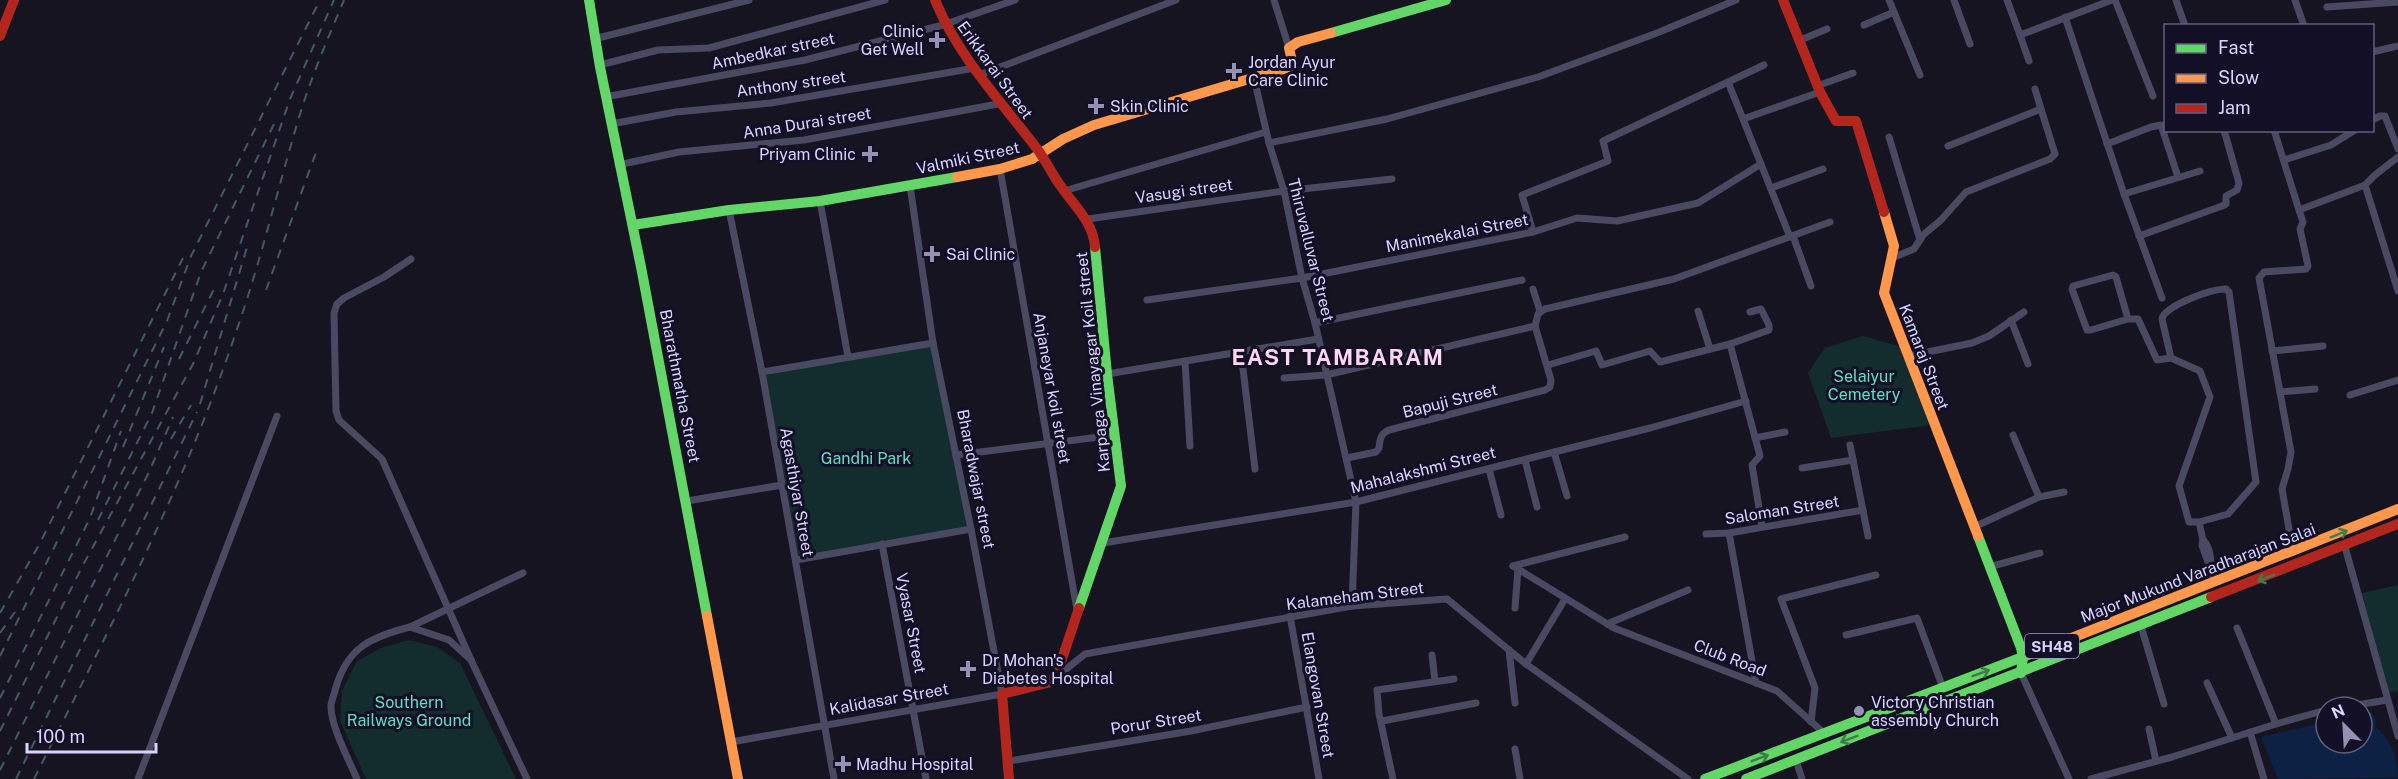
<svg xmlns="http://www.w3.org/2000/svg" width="2398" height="779" font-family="'Public Sans',sans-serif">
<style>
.green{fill:#132c2d}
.water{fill:#0d2144}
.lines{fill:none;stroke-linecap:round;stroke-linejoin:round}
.street{stroke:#4a4962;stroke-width:7}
.fast{stroke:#63d668;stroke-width:10}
.slow{stroke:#ff974d;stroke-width:10}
.jam{stroke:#b3261e;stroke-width:10}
.rail{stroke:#43596b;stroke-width:2;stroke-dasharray:9 8;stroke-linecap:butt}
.oneway{stroke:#3f7c4a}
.poi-dot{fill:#9591b1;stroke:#130f26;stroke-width:2}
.labels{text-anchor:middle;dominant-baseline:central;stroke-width:6;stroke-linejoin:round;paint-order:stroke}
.shield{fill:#130f26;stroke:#9e99be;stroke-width:1.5}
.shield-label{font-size:15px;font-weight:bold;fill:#d9d4ff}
.poi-label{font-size:16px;fill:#d9d4ff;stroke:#130f26;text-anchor:start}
.street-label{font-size:16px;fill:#d9d4ff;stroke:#130f26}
.park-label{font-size:16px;fill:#5fe0c0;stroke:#130f26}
.district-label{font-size:22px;font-weight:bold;letter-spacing:1.5px;fill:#ffd6f0;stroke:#130f26}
</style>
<rect width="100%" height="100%" fill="#161421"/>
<g class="green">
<path d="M 1863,336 L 1901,347 L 1931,425 L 1831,438 L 1808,373 L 1825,348 Z"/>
<path d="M 931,343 L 971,529 L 796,560 L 763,376 Z"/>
<path d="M 2398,585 L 2398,691 L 2388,693 L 2362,593 Z"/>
<path d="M 409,640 L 437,647 L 460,663 L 516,779 L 366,779 L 340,721 L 342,691 L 357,661 L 381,648 Z"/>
</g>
<path class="water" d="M 2371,712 L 2376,720 L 2375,727 C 2391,739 2398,758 2398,778 L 2278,779 L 2261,737 L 2326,722 L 2326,743 L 2362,743 L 2362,713 Z"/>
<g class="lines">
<g class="street">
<path d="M 1274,0 L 1289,48"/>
<path d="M 1889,0 L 1920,75"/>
<path d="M 1954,0 L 1970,44"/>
<path d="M 2007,0 L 2020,35 L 2112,0"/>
<path d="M 2115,0 L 2153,96"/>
<path d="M 2176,0 L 2185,26"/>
<path d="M 2295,0 L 2304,26"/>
<path d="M 2327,7 L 2398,2"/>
<path d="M 2065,17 L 2124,194 L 2162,298"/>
<path d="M 1864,25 L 1894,12"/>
<path d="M 2020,35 L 2029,61"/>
<path d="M 594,39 L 749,0"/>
<path d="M 1798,41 L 1827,29"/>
<path d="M 2372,52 L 2398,46"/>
<path d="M 600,65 L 658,50 L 709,48 L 885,0"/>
<path d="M 979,75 L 1176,0"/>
<path d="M 1254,78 L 1269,143 L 1284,191 L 1302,278 L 1315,323 L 1356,502 L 1352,606"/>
<path d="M 1728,82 L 1743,119"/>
<path d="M 1817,86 L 1853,73"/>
<path d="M 2035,89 L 2041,109"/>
<path d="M 605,97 L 805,60 L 943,25 L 1015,0"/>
<path d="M 2372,120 L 2380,116 L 2385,116 L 2398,149"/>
<path d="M 611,124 L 676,112 L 771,103 L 975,68"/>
<path d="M 2274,130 L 2299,210 L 2365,185 L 2375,175 L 2398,157"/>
<path d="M 1889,137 L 1920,240"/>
<path d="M 1269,143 L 1387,119 L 1538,77 L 1657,33 L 1736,0"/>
<path d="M 2107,144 L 2151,127 L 2161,125 L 2178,177"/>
<path d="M 2284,160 L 2331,145 L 2355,130"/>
<path d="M 618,165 L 679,152 L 804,140 L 998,104"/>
<path d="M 1000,169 L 1077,610"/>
<path d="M 2365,185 L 2398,291"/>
<path d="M 1771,188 L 1823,169"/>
<path d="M 1064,191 L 1266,132"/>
<path d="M 2124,194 L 2200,171"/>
<path d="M 820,201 L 848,357"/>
<path d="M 729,210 L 762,372 L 834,779"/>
<path d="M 1088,219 L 1284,191 L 1392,179"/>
<path d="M 1533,232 L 1522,195 L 1608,161 L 1603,141 L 1764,65"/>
<path d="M 1793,236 L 1811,286"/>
<path d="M 2139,236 L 2222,206 L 2226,204 L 2226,196 L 2237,190 L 2239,183 L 2224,130"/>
<path d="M 1790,237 L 1743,119 L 1820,92"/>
<path d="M 1892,258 L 1914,249 L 1923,235 L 1941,220 L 1966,192 L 2050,159 L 2055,154 L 2041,109 L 1948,146"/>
<path d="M 411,259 L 384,277 L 344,298 L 337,304 L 334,313 L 336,411 L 339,420 L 382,459 L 471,660"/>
<path d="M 1533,289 L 1540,311"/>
<path d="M 1147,300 L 1302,278 L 1533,232 L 1577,218 L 1617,221 L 1698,203 L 1761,164"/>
<path d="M 1698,311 L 1710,349"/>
<path d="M 2128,319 L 2116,277 L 2113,275 L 2073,286 L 2072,289 L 2087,330 L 2091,330 L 2128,319 L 2138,319 L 2157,360 L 2171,358"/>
<path d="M 2011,320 L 2028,364"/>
<path d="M 1315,323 L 1522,280"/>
<path d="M 1730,344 L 1760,456 L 1752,465 L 1762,526"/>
<path d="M 2272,351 L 2323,346"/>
<path d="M 1241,352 L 1255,469"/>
<path d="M 1908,356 L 1972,343 L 1989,336 L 2024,312"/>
<path d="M 1185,361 L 1190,446"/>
<path d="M 1548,365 L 1596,351 L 1602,365 L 1650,351 L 1660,362 L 1730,344 L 1769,330 L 1769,325 L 1761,309 L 1750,312"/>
<path d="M 762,372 L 933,343"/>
<path d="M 1107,374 L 1318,339"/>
<path d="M 1284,378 L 1326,375 L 1535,326 L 1538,314 L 1545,309 L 1674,279 L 1830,222"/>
<path d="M 2280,392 L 2315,389"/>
<path d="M 2350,395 L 2398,380"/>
<path d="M 2013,435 L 2039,497"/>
<path d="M 1755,438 L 1785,432"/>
<path d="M 1850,445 L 1853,460"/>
<path d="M 1554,452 L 1567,496"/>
<path d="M 956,455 L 1115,435"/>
<path d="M 1347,458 L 1376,452 L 1379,448 C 1380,440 1380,434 1389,430 L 1545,390 L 1550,387 L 1551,380 L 1535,326"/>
<path d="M 1525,460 L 1537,507"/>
<path d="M 1802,468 L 1853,460 L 1868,536"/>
<path d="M 1489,469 L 1501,515"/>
<path d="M 687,501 L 782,485"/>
<path d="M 2199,522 L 2189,522 L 2179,486 L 2210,397 L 2200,371 L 2171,358 L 2162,319 C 2164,306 2213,288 2226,289 L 2229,292 L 2256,482 L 2228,514 L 2199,522 L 2203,540 L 2202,545 L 2215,582"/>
<path d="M 1974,527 L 2039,497 L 2064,492"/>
<path d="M 1729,533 L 1756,683"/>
<path d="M 1706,534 L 1729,533 L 1863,510"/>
<path d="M 2203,540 C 2209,545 2212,559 2210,566"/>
<path d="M 1103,543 L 1356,502 L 1650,428 L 1746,401"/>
<path d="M 882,544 L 926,779"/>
<path d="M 2345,547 L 2398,736"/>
<path d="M 2293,552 L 2282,489 L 2288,469 L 2291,452 L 2259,278 L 2264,272 L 2306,269 L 2308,266 L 2300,229 L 2303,222 L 2299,210"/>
<path d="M 796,560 L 971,529"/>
<path d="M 1513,566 L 1614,628 L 1777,691 L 1824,733"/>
<path d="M 1513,566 L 1625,537"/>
<path d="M 1989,567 L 2040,553"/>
<path d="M 1515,608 L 1518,569"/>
<path d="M 1290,616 L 1319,779"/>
<path d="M 1607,624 L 1688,590"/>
<path d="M 2141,626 L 2164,704"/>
<path d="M 410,627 L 449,640 L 471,660 L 527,779"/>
<path d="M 2237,628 L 2276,724"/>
<path d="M 1846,635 L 1917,618 L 1943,688"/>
<path d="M 1509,650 L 1515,703"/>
<path d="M 1432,655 L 1435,681"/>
<path d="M 1526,664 L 1565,599"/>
<path d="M 2021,673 L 2069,779"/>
<path d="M 1055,678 L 1085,654 L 1352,606 L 1447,599 L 1526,664 L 1688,779"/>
<path d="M 2207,683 L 2232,738"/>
<path d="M 2345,707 L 2387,700"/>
<path d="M 1382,721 L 1476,703"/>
<path d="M 1811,722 L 1815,688 L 1781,599 L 1876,575"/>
<path d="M 2149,729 L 2156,761"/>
<path d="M 2250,732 L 2264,779"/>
<path d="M 731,742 L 1002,694 L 971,529 L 933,343 L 910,186"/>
<path d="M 1515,749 L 1520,779"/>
<path d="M 1796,760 L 1802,779"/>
<path d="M 1009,761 L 1191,731 L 1307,707"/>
<path d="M 138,779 L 277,416"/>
<path d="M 357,779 C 349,760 330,725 331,705 C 332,699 335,692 336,687 C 348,647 371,637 410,627 L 523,573"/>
<path d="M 1393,779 L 1379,714 L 1377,690 L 1454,679"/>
<path d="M 2091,779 L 2172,757 L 2276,724 L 2326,710"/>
</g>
<g class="fast">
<path d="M 589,0 L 600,67 L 641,267 L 707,616"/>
<path d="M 1331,33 L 1446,0"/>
<path d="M 633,225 L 729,210 L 820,201 L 957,177"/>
<path d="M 1978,536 L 2021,648 L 2023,657 L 2021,673"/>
<path d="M 1079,608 L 1121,486 L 1107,374 L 1095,247"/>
<path d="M 1705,779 L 2059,643"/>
<path d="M 1746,779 L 2211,597"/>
</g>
<g class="slow">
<path d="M 957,177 L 1000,169 L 1032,159 L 1063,139 L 1094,125 L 1290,67 L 1292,61 L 1289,48 L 1298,42 L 1331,33"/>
<path d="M 1884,212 L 1894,246 L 1884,293 L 1978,536"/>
<path d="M 707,616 L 738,779"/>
<path d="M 2059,643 L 2398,509"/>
</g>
<g class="jam">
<path d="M 935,0 C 959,58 1001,101 1038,150 C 1046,161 1052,174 1060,185 C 1074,206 1093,221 1095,247"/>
<path d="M 1783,0 L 1820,92 L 1836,121 L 1856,121 L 1884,212"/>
<path d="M 0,36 L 14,0"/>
<path d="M 2211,597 L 2398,524"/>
<path d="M 1009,779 L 1002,694 L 1051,682 L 1060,665 L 1079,608"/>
</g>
<g class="rail">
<path d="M 266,290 L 318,147"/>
<path d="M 179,359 L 214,289"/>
<path d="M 200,404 L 248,244"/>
<path d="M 171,439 L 191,405"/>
<path d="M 123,447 L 164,347"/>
<path d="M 98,520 L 152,413 L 201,272 L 277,118"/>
<path d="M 0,613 L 40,543 L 183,258"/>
<path d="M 0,633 L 15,612"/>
<path d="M 0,656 L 167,321 L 191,256 L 320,0"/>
<path d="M 0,698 L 90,518 L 121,431"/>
<path d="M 0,731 L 83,565 L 193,364 L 223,294 L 290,99 L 334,0"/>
<path d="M 0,770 L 149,472 L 173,417"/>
<path d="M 16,779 L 197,412"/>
<path d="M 34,779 C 107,633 184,488 236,332 C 261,261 278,187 300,114 C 312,75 328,38 344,0"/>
</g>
</g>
<defs><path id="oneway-shaft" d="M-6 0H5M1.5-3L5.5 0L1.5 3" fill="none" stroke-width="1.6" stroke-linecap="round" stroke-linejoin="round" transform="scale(1.5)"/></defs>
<g class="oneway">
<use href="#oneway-shaft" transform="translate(2339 534) rotate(-22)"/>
<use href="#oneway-shaft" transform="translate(2266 578) rotate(159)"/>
<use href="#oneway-shaft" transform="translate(1981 673) rotate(-21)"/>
<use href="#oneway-shaft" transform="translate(1849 739) rotate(159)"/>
<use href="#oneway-shaft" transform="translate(1760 758) rotate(-21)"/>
</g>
<g class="poi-dot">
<path d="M934 31h6v6h6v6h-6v6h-6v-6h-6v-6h6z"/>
<path d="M1231 62h6v6h6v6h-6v6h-6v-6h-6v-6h6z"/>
<path d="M1093 97h6v6h6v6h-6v6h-6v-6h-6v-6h6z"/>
<path d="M867 145h6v6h6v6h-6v6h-6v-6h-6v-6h6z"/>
<path d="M929 245h6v6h6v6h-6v6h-6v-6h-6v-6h6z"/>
<path d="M965 660h6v6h6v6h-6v6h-6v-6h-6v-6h6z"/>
<circle cx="1859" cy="711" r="6"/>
<path d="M840 755h6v6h6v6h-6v6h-6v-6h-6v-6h6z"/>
</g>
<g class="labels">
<rect class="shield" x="2025" y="634" width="54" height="24" rx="4.5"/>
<g class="shield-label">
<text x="2052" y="646">SH48</text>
</g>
<g class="poi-label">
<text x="924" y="31" text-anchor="end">Clinic<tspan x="924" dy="18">Get Well</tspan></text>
<text x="1248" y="62">Jordan Ayur<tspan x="1248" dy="18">Care Clinic</tspan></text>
<text x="1110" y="106">Skin Clinic</text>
<text x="856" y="154" text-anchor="end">Priyam Clinic</text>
<text x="946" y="254">Sai Clinic</text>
<text x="982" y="660">Dr Mohan's<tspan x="982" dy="18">Diabetes Hospital</tspan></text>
<text x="1871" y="702">Victory Christian<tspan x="1871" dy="18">assembly Church</tspan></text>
<text x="856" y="764">Madhu Hospital</text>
</g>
<g class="street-label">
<text transform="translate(773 51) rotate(-12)">Ambedkar street</text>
<text transform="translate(995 70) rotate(54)">Erikkarai Street</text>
<text transform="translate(791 84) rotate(-8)">Anthony street</text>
<text transform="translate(807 123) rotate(-9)">Anna Durai street</text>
<text transform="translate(968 158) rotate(-12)">Valmiki Street</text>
<text transform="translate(1184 191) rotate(-8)">Vasugi street</text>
<text transform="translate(1457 233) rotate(-11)">Manimekalai Street</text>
<text transform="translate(1311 250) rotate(76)">Thiruvalluvar Street</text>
<text transform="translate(1924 357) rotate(69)">Kamaraj Street</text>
<text transform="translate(1093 362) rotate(-96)">Karpaga Vinayagar Koil street</text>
<text transform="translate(680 386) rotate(79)">Bharathmatha Street</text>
<text transform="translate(1052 388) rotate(80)">Anjaneyar koil street</text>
<text transform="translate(1450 401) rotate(-14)">Bapuji Street</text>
<text transform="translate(1423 470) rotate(-14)">Mahalakshmi Street</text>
<text transform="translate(976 479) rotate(79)">Bharadwajar street</text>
<text transform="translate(797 492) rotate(80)">Agasthiyar Street</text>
<text transform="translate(1782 510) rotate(-9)">Saloman Street</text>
<text transform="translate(2198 573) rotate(-21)">Major Mukund Varadharajan Salai</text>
<text transform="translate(1355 596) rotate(-7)">Kalameham Street</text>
<text transform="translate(911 623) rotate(79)">Vyasar Street</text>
<text transform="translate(1730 658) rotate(21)">Club Road</text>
<text transform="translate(1318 695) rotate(80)">Elangovan Street</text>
<text transform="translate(889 699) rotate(-10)">Kalidasar Street</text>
<text transform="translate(1156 722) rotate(-9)">Porur Street</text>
</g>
<g class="park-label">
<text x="1864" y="376">Selaiyur<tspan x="1864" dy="18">Cemetery</tspan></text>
<text x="866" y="458">Gandhi Park</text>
<text x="409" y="702">Southern<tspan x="409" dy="18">Railways Ground</tspan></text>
</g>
<g class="district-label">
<text x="1338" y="357">EAST TAMBARAM</text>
</g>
</g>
<rect x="2164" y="24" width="210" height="108" fill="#130f26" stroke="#625e7d" stroke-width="1.5"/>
<rect x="2176" y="44" width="30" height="9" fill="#63d668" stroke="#625e7d" stroke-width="1.5"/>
<text x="2218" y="54" font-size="18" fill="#d9d4ff">Fast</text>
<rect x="2176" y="74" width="30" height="9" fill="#ff974d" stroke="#625e7d" stroke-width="1.5"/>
<text x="2218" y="84" font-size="18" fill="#d9d4ff">Slow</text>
<rect x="2176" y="104" width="30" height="9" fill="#b3261e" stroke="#625e7d" stroke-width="1.5"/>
<text x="2218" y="114" font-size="18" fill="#d9d4ff">Jam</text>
<g transform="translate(2344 725) rotate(336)"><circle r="28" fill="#130f26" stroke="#625e7d" stroke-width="1.5"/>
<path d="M0-4.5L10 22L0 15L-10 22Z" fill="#9591b1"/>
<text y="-9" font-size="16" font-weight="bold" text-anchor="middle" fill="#d9d4ff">N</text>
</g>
<path d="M27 743v9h129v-9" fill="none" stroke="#d9d4ff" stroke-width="3"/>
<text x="36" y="743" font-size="18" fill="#d9d4ff" stroke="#130f26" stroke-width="4.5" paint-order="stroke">100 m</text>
</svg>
